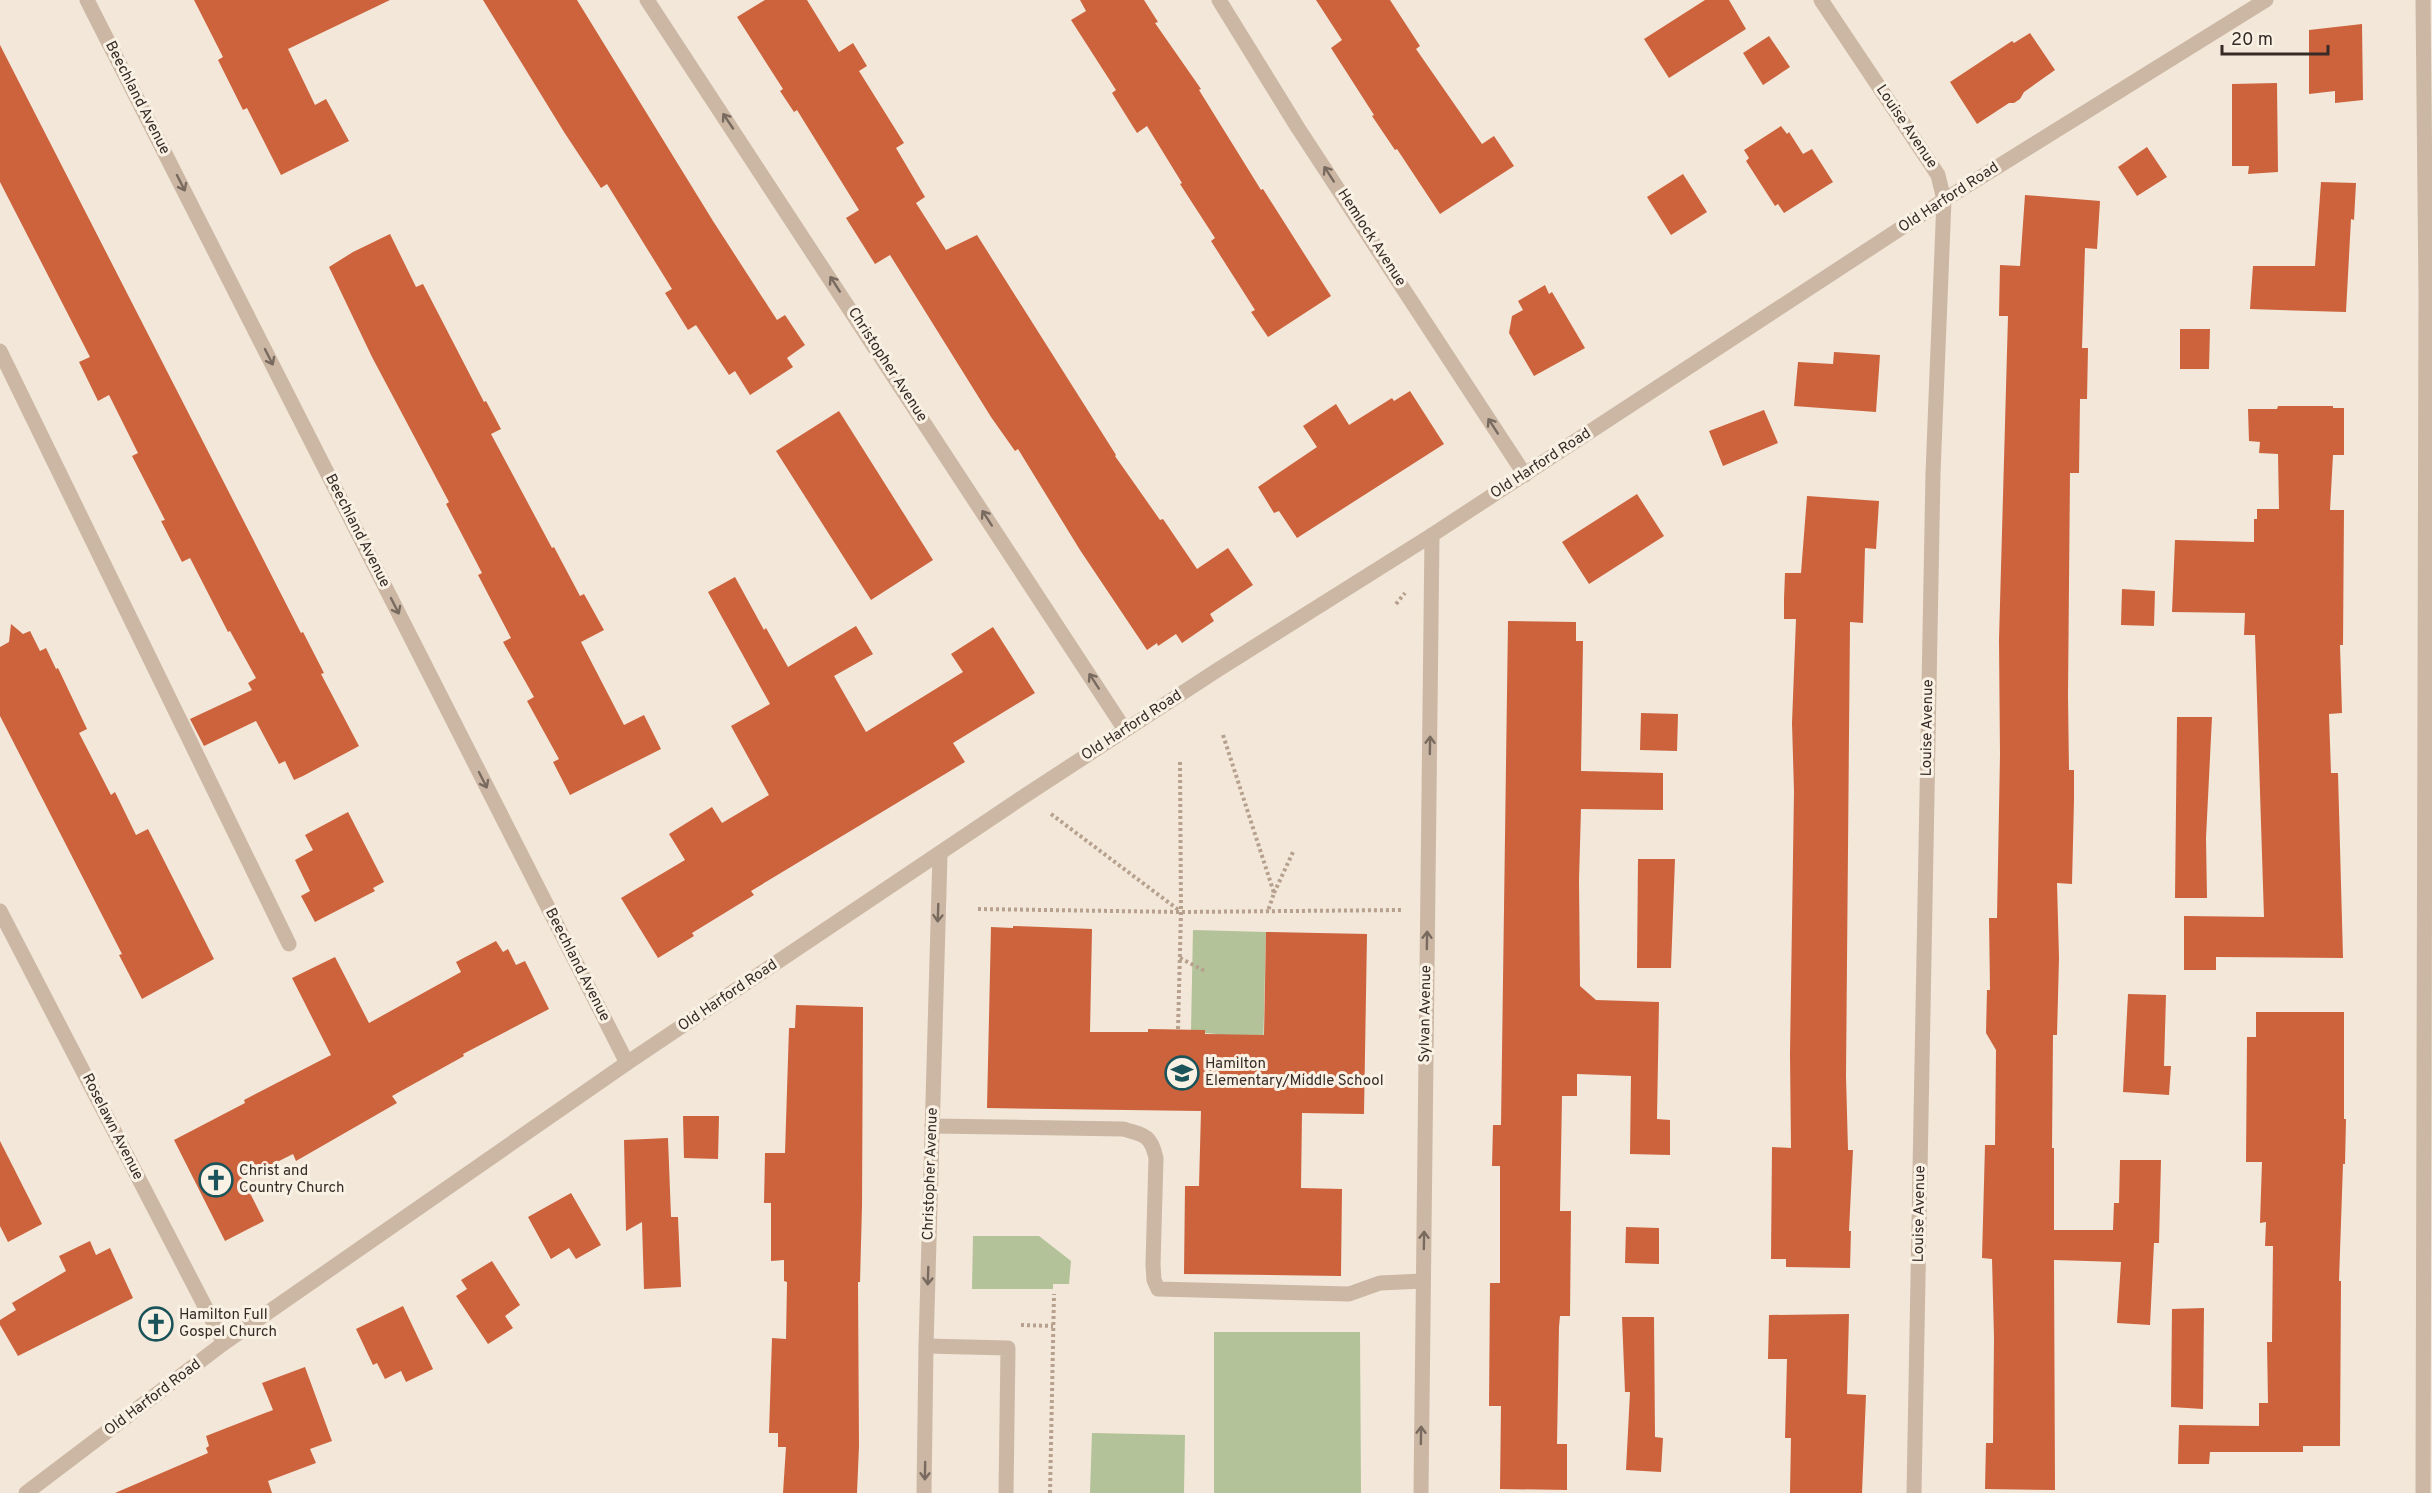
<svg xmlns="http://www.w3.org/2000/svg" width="2432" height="1493" font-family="Overpass,sans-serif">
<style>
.green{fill:#b3c298}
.building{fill:#cc633d}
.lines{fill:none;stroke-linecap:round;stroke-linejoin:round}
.path{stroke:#b7a18e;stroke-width:4;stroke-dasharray:3 3;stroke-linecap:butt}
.service{stroke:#cbb7a4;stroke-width:15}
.minor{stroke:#cbb7a4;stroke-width:15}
.tertiary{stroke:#cbb7a4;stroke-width:15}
.oneway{stroke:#796a5f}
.labels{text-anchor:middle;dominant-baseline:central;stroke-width:6;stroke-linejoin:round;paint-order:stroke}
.street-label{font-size:15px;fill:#362b26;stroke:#faf1e5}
.poi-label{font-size:15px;fill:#362b26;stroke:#faf1e5;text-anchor:start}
</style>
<rect width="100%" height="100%" fill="#f2e7d8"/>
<g class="green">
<path d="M 1193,930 L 1266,932 L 1263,1053 L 1216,1052 L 1216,1034 L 1205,1033 L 1205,1030 L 1191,1030 Z"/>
<path d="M 973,1236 L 1039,1236 L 1071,1261 L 1069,1284 L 1053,1284 L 1053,1289 L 972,1289 Z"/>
<path d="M 1214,1332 L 1360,1332 L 1361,1493 L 1214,1493 Z"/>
<path d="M 1092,1433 L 1185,1435 L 1184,1493 L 1090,1493 Z"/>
</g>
<g class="building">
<path d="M 194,0 L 390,0 L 288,49 L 315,105 L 326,99 L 349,141 L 281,175 L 247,108 L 243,110 L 218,60 L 223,57 Z"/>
<path d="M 483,0 L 577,0 L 713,221 L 777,320 L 785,315 L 805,345 L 787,358 L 793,367 L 750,395 L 735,371 L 729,375 L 696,325 L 688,330 L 665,293 L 672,289 L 607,184 L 601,188 L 564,132 Z"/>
<path d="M 765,0 L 807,0 L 839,52 L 853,43 L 867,66 L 859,71 L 904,143 L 896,148 L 925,197 L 916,203 L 946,250 L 977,235 L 1116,455 L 1115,456 L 1160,520 L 1163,519 L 1197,569 L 1228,548 L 1253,585 L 1210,614 L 1214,621 L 1182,643 L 1176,634 L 1158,646 L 1157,643 L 1147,650 L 1080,550 L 1018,449 L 1015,451 L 991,417 L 890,255 L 875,264 L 846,218 L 859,210 L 797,110 L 794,112 L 780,91 L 783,89 L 737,17 Z"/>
<path d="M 1080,0 L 1144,0 L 1158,22 L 1155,23 L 1201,89 L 1199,90 L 1261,190 L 1263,189 L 1331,296 L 1268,337 L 1251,312 L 1255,310 L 1211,241 L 1215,238 L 1180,184 L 1182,183 L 1147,126 L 1137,133 L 1112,93 L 1116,90 L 1071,20 L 1086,11 Z"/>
<path d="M 1316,0 L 1390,0 L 1420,46 L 1416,49 L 1482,144 L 1494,136 L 1514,166 L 1440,214 L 1397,149 L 1395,150 L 1372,116 L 1374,115 L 1331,48 L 1342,40 Z"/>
<path d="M 1705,0 L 1729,0 L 1746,29 L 1669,78 L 1644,39 Z"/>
<path d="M 2362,24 L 2363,100 L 2335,103 L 2335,91 L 2309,94 L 2309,30 Z"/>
<path d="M 2030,33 L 2055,70 L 2024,92 L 2020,99 L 2014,103 L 2009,103 L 1977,124 L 1950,82 L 2012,41 L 2014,43 Z"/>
<path d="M 1769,36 L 1790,67 L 1763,85 L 1743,53 Z"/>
<path d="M 0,45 L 301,633 L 303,632 L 324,673 L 321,674 L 359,746 L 303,776 L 294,780 L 285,761 L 279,764 L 256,721 L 204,746 L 190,719 L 252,690 L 248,683 L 256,678 L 230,631 L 228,632 L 190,558 L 182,562 L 161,521 L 165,520 L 132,456 L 138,453 L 109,395 L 98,401 L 79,362 L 90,357 L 0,182 Z"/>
<path d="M 2277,83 L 2278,172 L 2248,174 L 2249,166 L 2232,166 L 2232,84 Z"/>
<path d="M 1781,126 L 1787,134 L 1789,132 L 1803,154 L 1812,149 L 1833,182 L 1784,213 L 1778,204 L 1775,206 L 1746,161 L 1749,158 L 1744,150 Z"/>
<path d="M 2147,147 L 2167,177 L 2137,196 L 2118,167 Z"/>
<path d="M 1683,174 L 1707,212 L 1671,235 L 1647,197 Z"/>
<path d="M 2321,182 L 2356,183 L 2354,220 L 2351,219 L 2346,312 L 2250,309 L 2253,266 L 2315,266 Z"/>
<path d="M 2025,195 L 2100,201 L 2097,249 L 2085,248 L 2082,348 L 2088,348 L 2087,399 L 2080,399 L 2079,473 L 2070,473 L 2068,695 L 2069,770 L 2074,770 L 2074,800 L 2072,884 L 2057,883 L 2059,958 L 2057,1035 L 2053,1035 L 2052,1148 L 2054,1148 L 2054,1230 L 2113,1230 L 2114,1203 L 2119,1203 L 2120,1160 L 2161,1160 L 2159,1243 L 2154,1243 L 2150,1325 L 2117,1323 L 2121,1262 L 2054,1260 L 2055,1490 L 1985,1489 L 1986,1443 L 1993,1443 L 1994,1338 L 1992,1259 L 1982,1258 L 1985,1145 L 1995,1145 L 1996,1050 L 1986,1033 L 1987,990 L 1990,990 L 1989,918 L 1997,918 L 2000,755 L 1999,640 L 2008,316 L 1999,316 L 2000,265 L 2020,266 Z"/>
<path d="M 390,234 L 416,287 L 423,284 L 484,402 L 486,401 L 493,414 L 501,429 L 491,434 L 552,548 L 554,547 L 580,596 L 584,594 L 604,630 L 581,642 L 624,725 L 644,715 L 661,749 L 570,795 L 553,762 L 559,759 L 527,701 L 534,697 L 503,642 L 511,638 L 478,575 L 482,573 L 446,504 L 449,502 L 372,357 L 329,267 L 353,252 Z"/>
<path d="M 1545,285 L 1549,294 L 1552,292 L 1585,348 L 1534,376 L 1509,333 L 1512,316 L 1523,310 L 1518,301 Z"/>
<path d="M 2180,329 L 2210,329 L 2209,369 L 2180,369 Z"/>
<path d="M 1834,352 L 1880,355 L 1876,412 L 1794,406 L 1798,362 L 1833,364 Z"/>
<path d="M 1410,391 L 1444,444 L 1297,538 L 1279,511 L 1274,513 L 1258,487 L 1317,447 L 1303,426 L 1336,404 L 1349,425 L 1392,398 L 1394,401 Z"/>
<path d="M 2278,406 L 2333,406 L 2333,408 L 2344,408 L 2344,455 L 2333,455 L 2330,510 L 2344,510 L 2343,645 L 2340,645 L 2342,713 L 2329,714 L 2331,773 L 2338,773 L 2343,958 L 2216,957 L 2216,970 L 2184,970 L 2184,916 L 2264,917 L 2255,635 L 2244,635 L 2245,613 L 2172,612 L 2175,540 L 2254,542 L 2254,519 L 2257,519 L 2257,509 L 2279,509 L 2278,454 L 2259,453 L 2260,442 L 2249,441 L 2248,409 L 2277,409 Z"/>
<path d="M 1764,410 L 1778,443 L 1723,466 L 1709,431 Z"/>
<path d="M 839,411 L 933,560 L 871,600 L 776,451 Z"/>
<path d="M 1637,494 L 1664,536 L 1589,584 L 1562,542 Z"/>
<path d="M 1807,496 L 1879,501 L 1876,549 L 1865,548 L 1863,623 L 1850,622 L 1846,1076 L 1848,1150 L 1853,1150 L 1849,1231 L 1851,1231 L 1850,1268 L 1786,1267 L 1786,1259 L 1771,1259 L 1772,1147 L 1791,1148 L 1790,1054 L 1794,791 L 1792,723 L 1796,619 L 1784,619 L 1784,599 L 1785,573 L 1801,573 Z"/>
<path d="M 735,577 L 764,630 L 766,628 L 788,667 L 856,626 L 873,654 L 834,676 L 866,732 L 963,672 L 951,654 L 993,627 L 1035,693 L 953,743 L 965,762 L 751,891 L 754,895 L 692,933 L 694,936 L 658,958 L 621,898 L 685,860 L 669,834 L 712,807 L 722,823 L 769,795 L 731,726 L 770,704 L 708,592 Z"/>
<path d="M 2122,589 L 2155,591 L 2154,626 L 2121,625 Z"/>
<path d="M 1508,621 L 1576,622 L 1576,641 L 1583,641 L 1581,771 L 1663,773 L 1663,810 L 1581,809 L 1579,880 L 1580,986 L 1596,1000 L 1659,1002 L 1657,1119 L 1670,1120 L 1670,1155 L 1630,1154 L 1631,1076 L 1577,1074 L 1577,1096 L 1562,1096 L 1560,1211 L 1571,1211 L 1570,1316 L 1560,1316 L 1559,1327 L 1557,1444 L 1567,1444 L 1567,1490 L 1500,1489 L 1501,1406 L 1489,1406 L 1490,1283 L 1500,1283 L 1500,1166 L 1492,1166 L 1493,1125 L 1501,1125 Z"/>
<path d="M 11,624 L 23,634 L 30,631 L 40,651 L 46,648 L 56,669 L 58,668 L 87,729 L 79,733 L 111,795 L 115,792 L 136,835 L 148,829 L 214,959 L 142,999 L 119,955 L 122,954 L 0,716 L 0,647 L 9,642 Z"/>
<path d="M 1641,713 L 1678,714 L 1677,751 L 1640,750 Z"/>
<path d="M 2177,717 L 2212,717 L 2206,838 L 2207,898 L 2175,898 Z"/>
<path d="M 348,812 L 384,882 L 373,888 L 375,891 L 315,922 L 301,896 L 310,891 L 295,860 L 313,850 L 305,835 Z"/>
<path d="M 1638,859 L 1675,859 L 1671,968 L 1637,968 Z"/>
<path d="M 1013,926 L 1092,929 L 1090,1032 L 1148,1032 L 1148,1029 L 1205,1030 L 1205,1034 L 1264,1035 L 1266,932 L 1367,934 L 1364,1114 L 1302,1113 L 1301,1188 L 1342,1189 L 1341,1276 L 1184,1274 L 1185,1186 L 1199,1186 L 1201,1111 L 987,1108 L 991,927 L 1013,928 Z"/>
<path d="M 496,941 L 503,952 L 508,949 L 516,965 L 525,961 L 549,1009 L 463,1054 L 464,1056 L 392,1096 L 397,1103 L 296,1161 L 293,1154 L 243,1179 L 264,1221 L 225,1241 L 174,1140 L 245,1103 L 244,1100 L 331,1055 L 292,978 L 335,957 L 369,1023 L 461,972 L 456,962 Z"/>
<path d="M 2128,994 L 2166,995 L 2164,1066 L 2171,1066 L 2169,1095 L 2123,1092 Z"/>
<path d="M 796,1005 L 863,1007 L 862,1206 L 860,1282 L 858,1282 L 859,1446 L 857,1493 L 783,1493 L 786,1447 L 778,1447 L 778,1433 L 769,1433 L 772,1338 L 786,1339 L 787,1282 L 784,1281 L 784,1260 L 771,1261 L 771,1203 L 764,1203 L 765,1153 L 785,1153 L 789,1028 L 795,1028 Z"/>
<path d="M 2256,1012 L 2344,1012 L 2344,1119 L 2346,1119 L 2345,1164 L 2343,1164 L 2339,1281 L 2341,1281 L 2340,1446 L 2303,1446 L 2303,1452 L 2210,1452 L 2209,1464 L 2178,1464 L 2179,1425 L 2259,1426 L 2259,1403 L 2268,1403 L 2267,1342 L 2272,1342 L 2273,1246 L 2265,1246 L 2266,1222 L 2260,1223 L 2262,1162 L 2246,1162 L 2247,1037 L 2256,1037 Z"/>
<path d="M 683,1116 L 719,1116 L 718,1159 L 684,1158 Z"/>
<path d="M 668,1138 L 671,1217 L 678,1217 L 681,1287 L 644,1289 L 642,1222 L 626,1231 L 624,1140 Z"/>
<path d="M 0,1141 L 42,1224 L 8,1242 L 0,1226 Z"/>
<path d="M 571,1193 L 601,1245 L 576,1259 L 569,1248 L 551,1259 L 528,1217 Z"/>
<path d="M 1626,1227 L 1659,1228 L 1659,1264 L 1625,1263 Z"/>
<path d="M 90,1241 L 96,1255 L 110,1248 L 133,1298 L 18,1356 L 0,1325 L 0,1320 L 16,1310 L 12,1303 L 66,1271 L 59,1256 Z"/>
<path d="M 492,1261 L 520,1305 L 505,1316 L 513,1328 L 488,1344 L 456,1296 L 467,1289 L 461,1280 Z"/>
<path d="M 403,1306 L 433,1369 L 406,1382 L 401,1371 L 385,1379 L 377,1363 L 373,1365 L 356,1329 Z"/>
<path d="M 2204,1308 L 2203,1409 L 2171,1407 L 2172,1309 Z"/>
<path d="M 1849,1314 L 1847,1394 L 1866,1395 L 1862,1493 L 1790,1493 L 1791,1438 L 1785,1438 L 1787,1359 L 1768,1359 L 1769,1315 Z"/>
<path d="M 1622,1317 L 1654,1317 L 1655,1437 L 1663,1438 L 1661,1472 L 1626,1470 L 1630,1392 L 1625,1392 Z"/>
<path d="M 305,1367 L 332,1441 L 310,1449 L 316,1463 L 268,1481 L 272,1493 L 115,1493 L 208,1453 L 206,1448 L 209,1446 L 206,1436 L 273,1410 L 262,1383 Z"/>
</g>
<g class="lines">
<g class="path">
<path d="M 1396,604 L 1405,593"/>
<path d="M 1223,735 L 1274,893 L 1268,911"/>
<path d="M 1051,814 L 1180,911"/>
<path d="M 1274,893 L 1293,852"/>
<path d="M 978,909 L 1181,912 L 1402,910"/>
<path d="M 1180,958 L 1205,971"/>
<path d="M 1178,1029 L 1181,912 L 1180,762"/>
<path d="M 1021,1325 L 1053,1326"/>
<path d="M 1050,1493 L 1054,1294"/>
</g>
<g class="service">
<path d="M 0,351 L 289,944"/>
<path d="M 932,1126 L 1123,1129 C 1144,1135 1151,1135 1156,1158 L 1153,1265 L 1154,1280 L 1158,1289 L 1349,1294 L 1380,1283 L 1423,1281"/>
<path d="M 926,1346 L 1008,1348 L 1006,1493"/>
</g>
<g class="minor">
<path d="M 87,0 L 627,1063"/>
<path d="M 647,0 L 1125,730"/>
<path d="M 1219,0 L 1298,128 L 1525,475"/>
<path d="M 1821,0 L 1938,175 L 1944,200 L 1933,473 L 1914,1493"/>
<path d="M 0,911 L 224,1343"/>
<path d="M 924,1493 L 926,1346 L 940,855"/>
<path d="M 1421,1493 L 1432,535"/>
<path d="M 2423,1493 L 2426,293 L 2423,0"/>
</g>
<path class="tertiary" d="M 26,1493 L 224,1343 L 627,1063 L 1026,795 L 1219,669 L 1432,535 L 1944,200 L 2266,0"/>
</g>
<defs><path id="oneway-shaft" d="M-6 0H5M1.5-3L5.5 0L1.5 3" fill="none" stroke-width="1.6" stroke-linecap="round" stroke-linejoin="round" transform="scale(1.5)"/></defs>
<g class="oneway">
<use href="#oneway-shaft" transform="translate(728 121) rotate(-124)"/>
<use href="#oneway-shaft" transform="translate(1329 174) rotate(-123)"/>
<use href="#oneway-shaft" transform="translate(181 183) rotate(63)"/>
<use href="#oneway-shaft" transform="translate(835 284) rotate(-123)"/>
<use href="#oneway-shaft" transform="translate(269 357) rotate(63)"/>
<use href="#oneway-shaft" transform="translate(1493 426) rotate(-123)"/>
<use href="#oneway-shaft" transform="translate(987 518) rotate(-123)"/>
<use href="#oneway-shaft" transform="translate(395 606) rotate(63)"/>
<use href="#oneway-shaft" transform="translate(1094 681) rotate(-123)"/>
<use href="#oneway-shaft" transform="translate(1430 745) rotate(-89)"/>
<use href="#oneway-shaft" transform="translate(483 780) rotate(63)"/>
<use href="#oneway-shaft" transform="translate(938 913) rotate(92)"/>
<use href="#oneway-shaft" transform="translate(1427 940) rotate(-89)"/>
<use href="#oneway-shaft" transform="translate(1424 1240) rotate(-89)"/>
<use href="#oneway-shaft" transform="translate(928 1276) rotate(92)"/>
<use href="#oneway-shaft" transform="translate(1421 1435) rotate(-89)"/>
<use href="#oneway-shaft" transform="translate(925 1471) rotate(91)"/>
</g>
<defs>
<symbol id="school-ring" viewBox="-11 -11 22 22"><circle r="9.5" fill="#faf1e5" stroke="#1a5359" stroke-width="1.5"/><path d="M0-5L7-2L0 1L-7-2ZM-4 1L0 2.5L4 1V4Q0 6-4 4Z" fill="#1a5359"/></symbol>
<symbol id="church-ring" viewBox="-11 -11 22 22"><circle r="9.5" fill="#faf1e5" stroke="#1a5359" stroke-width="1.5"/><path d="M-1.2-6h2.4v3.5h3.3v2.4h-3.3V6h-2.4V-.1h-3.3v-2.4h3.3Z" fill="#1a5359"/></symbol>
</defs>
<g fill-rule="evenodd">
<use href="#school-ring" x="1163" y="1054" width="38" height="38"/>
<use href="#church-ring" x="197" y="1161" width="38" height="38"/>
<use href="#church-ring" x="137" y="1305" width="38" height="38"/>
</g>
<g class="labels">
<g class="street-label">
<text transform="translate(137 98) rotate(63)">Beechland Avenue</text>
<text transform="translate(1906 127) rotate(56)">Louise Avenue</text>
<text transform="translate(1949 198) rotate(-33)">Old Harford Road</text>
<text transform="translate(1371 238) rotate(57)">Hemlock Avenue</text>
<text transform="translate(887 365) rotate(57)">Christopher Avenue</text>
<text transform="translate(1541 464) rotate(-33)">Old Harford Road</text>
<text transform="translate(357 531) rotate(63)">Beechland Avenue</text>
<text transform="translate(1132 726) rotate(-33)">Old Harford Road</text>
<text transform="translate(1928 728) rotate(-89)">Louise Avenue</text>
<text transform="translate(577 965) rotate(63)">Beechland Avenue</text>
<text transform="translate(728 996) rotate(-34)">Old Harford Road</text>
<text transform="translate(1426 1014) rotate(-89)">Sylvan Avenue</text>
<text transform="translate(112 1127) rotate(63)">Roselawn Avenue</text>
<text transform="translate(931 1174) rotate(-88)">Christopher Avenue</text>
<text transform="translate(1920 1214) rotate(-89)">Louise Avenue</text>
<text transform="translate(153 1398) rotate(-37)">Old Harford Road</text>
</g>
<g class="poi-label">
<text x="1205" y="1064">Hamilton<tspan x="1205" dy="17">Elementary/Middle School</tspan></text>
<text x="239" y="1171">Christ and<tspan x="239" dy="17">Country Church</tspan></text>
<text x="179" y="1315">Hamilton Full<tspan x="179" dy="17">Gospel Church</tspan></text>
</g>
</g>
<path d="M2222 45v9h106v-9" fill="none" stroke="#362b26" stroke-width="3"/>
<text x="2231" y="45" font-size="18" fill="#362b26" stroke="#faf1e5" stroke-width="4.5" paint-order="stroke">20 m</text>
</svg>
